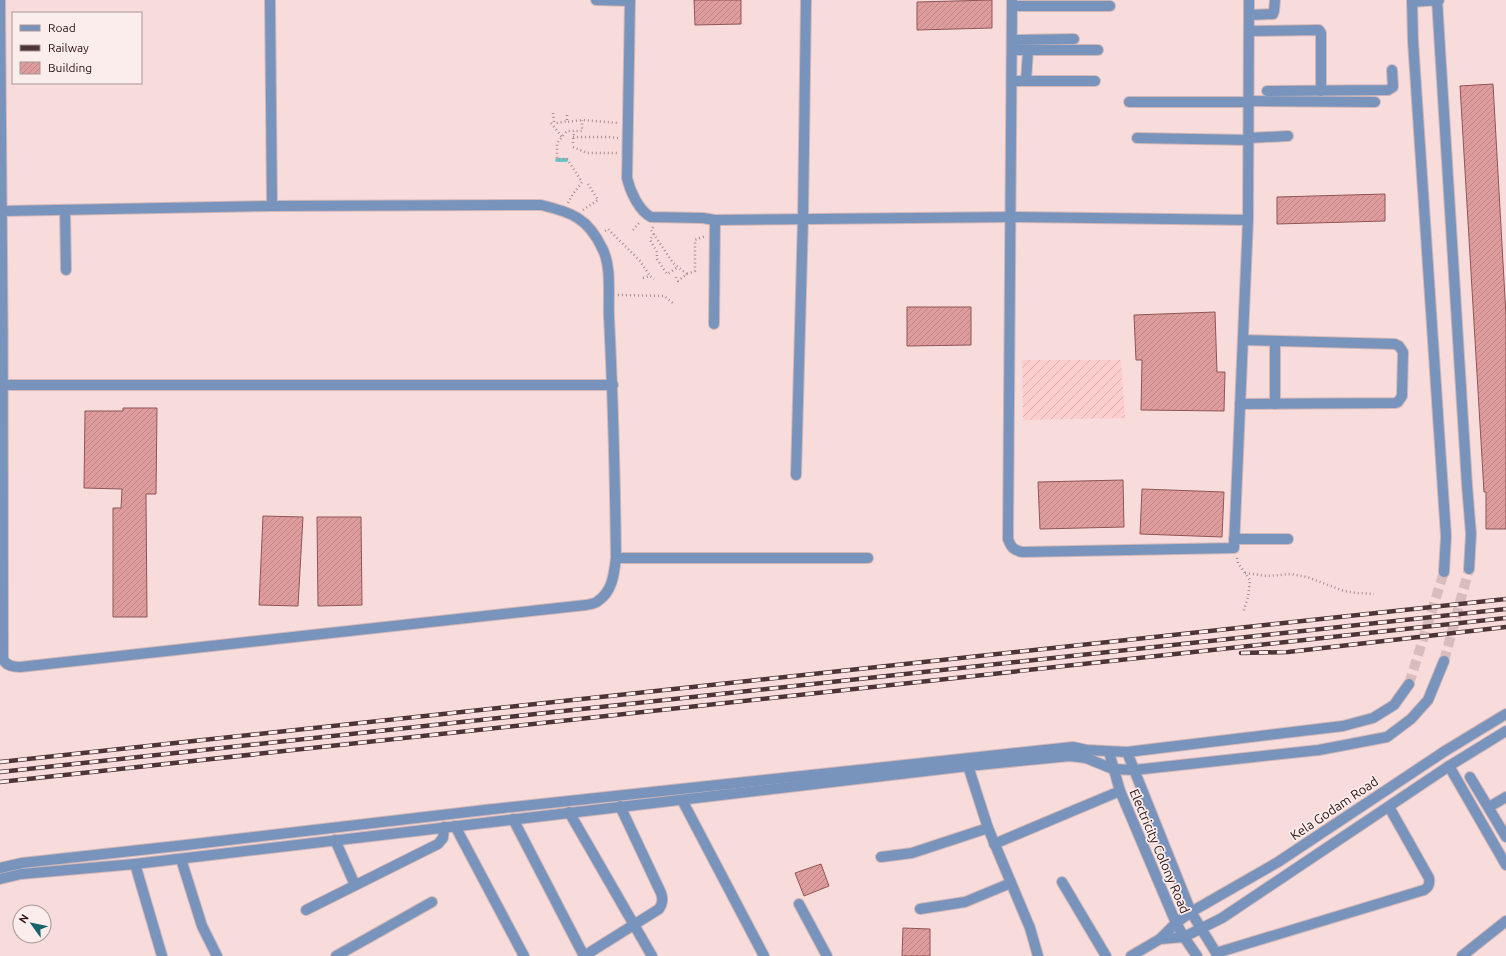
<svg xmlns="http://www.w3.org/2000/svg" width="1506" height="956" font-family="Ubuntu,sans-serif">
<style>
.industrial{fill:url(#industrial-furrows)}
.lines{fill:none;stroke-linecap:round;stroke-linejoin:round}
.stream{stroke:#69c6c9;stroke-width:4}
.building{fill:url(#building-hatch);stroke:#905556}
.minor-tunnel{stroke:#d9bdbe;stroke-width:10;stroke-dasharray:10 5;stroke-linecap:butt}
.minor-casing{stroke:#d3b7b7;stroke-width:12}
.path{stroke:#a88d8e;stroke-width:2.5;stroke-dasharray:1 3;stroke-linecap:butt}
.minor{stroke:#7994bc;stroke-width:10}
.rail-casing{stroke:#4d3435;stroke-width:4.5}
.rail{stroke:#fceded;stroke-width:3;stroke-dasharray:9;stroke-linecap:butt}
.labels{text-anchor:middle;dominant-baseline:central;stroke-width:3.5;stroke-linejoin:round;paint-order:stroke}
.street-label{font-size:13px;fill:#281011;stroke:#fceded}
</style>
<defs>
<pattern id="industrial-furrows" width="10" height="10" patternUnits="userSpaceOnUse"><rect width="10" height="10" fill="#fdcece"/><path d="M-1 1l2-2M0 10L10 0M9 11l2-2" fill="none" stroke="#d9b0b0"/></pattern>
<pattern id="building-hatch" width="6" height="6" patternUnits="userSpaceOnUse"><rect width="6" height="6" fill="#de9c9c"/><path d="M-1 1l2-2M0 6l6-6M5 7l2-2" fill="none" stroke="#be8585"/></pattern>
</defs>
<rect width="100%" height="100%" fill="#f8dcdc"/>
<path class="industrial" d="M 1022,360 L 1121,360 L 1125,418 L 1023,420 Z"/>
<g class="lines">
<path class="stream" d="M 557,160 L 566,160"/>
</g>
<g class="building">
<path d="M 694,0 L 741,0 L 741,24 L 695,25 Z"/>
<path d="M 992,0 L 992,28 L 917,30 L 917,2 Z"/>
<path d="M 1493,84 L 1506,316 L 1506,529 L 1486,529 L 1486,492 L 1484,492 L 1460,86 Z"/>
<path d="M 1385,194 L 1385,221 L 1277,224 L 1277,197 Z"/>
<path d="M 907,307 L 971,307 L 971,345 L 907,346 Z"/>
<path d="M 1215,312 L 1217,372 L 1225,372 L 1224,411 L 1141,410 L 1142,360 L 1136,360 L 1134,315 Z"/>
<path d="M 123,408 L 157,408 L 156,494 L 146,494 L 147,617 L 113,617 L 113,508 L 121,508 L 122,489 L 84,488 L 85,411 L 123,411 Z"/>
<path d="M 1123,480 L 1124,527 L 1040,529 L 1038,482 Z"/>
<path d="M 1142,489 L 1224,492 L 1222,537 L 1140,534 Z"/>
<path d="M 263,516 L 303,517 L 298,606 L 259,605 Z"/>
<path d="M 317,517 L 361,517 L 362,605 L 318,606 Z"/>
<path d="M 821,864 L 829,886 L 804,896 L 795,873 Z"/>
<path d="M 903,928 L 930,929 L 930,956 L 902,956 Z"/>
</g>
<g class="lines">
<g class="minor-tunnel">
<path d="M 1444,661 L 1469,569"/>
<path d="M 1409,684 L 1444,572"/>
</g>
<defs>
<g id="minor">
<path d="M 0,0 C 2,220 4,439 3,659 C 6,666 13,667 20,667 L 586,605 C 590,604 595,604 598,601 C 613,591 614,573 616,558 C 615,477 613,397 609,317 C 608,296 612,266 602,248 C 588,218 571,212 541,205 L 272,206 L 2,211"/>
<path d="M 270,0 L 272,206"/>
<path d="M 596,0 L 630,1"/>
<path d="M 630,0 L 627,178 C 630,191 639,211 651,217 L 703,218 L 715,220 L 1011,217 L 1248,220"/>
<path d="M 1012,0 L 1008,539 C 1011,547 1013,550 1022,552 L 1234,548 L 1248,220 L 1249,0"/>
<path d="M 1412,0 L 1413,41 L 1446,536 L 1444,572"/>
<path d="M 1437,0 L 1467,485 L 1471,534 L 1469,569"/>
<path d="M 1412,2 L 1439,0"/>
<path d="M 1012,6 L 1110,6"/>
<path d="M 1249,15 L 1273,14 L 1274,11 L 1275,0"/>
<path d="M 1249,31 L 1319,30 L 1321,33 L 1321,91"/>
<path d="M 1012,40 L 1074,39"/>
<path d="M 1012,50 L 1098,50"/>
<path d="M 1012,81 L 1095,81"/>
<path d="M 1026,81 L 1028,50"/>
<path d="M 1267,91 L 1388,90 L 1393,87 L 1392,70"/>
<path d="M 1249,101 L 1375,102"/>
<path d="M 1129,102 L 1249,102"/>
<path d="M 1137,138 L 1248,140"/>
<path d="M 1248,138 L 1288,136"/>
<path d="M 65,210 L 66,270"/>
<path d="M 714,324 L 715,220"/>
<path d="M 4,385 L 613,385"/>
<path d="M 1240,404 L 1395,403 L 1398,402 L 1402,396 L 1403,352 L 1399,346 L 1395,344 L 1243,340"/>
<path d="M 1275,404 L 1275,341"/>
<path d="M 796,475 L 803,218 L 806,0"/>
<path d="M 1234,539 L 1288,539"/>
<path d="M 616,558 L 868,558"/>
<path d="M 1109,752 L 1120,791 L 1176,923 L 1184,937 L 1197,956"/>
<path d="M 1127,752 L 1191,912 L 1218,956"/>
<path d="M 968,766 L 988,828"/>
<path d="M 1449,766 L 1506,865"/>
<path d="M 1470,777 L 1506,837"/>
<path d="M 682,800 L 764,956"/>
<path d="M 1489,807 L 1506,797"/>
<path d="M 569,812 L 652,956"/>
<path d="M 513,819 L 584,956"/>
<path d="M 455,826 L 524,956"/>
<path d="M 335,840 L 355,885"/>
<path d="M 994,844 L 1120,791"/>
<path d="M 881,857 L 912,853 L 988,828 L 1030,928 L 1038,956"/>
<path d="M 181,859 L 202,926 L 217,956"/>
<path d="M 135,864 L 162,956"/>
<path d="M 0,868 L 22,863 L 186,845 L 485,810 L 1073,747 L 1087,750 L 1127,752 L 1343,726 L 1373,718 L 1394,705 L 1409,684"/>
<path d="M 0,879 L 21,874 L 135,864 L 968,766 L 1070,756 L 1086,758 L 1113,769 L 1134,770 L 1319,750 L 1387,737 L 1411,719 L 1428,700 L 1444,661"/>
<path d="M 1062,882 L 1106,956"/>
<path d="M 799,904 L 827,956"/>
<path d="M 920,909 L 965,902 L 1011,883"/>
<path d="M 306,910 L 438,844 L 443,838 L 444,827"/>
<path d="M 1160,939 L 1184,937 L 1222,918 L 1449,766 L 1506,731"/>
<path d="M 1216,953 L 1424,890 C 1429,887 1430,884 1429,878 L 1389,807"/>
<path d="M 336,956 L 432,902"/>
<path d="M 584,956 L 659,909 C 663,903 663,899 661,893 L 620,806"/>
<path d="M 1131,956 L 1160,939 L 1176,923 L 1191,912 L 1278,862 L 1445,751 L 1506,714"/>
<path d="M 1462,956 L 1506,921"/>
</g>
</defs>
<use href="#minor" class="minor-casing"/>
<g class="path">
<path d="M 553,113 L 554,122 L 556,123 L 567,121"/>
<path d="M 567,115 L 567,122 L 582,120 L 619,123"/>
<path d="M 551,123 L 562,137"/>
<path d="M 573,137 L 608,137 L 618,138"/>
<path d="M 573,143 L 574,131"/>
<path d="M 573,147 L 587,153 L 618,153"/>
<path d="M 568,203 L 573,194 L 582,182 L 567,159 L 557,159 L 557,143 L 567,131 L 582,131 L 582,120"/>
<path d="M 583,210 L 598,200 L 588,184"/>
<path d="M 653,227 L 651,230 L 673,263 L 687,274 L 678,281 L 675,276"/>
<path d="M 633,230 L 641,221"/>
<path d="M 605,231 L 608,229 L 640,261 L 650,276"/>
<path d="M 654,234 L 650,240 L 657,252 L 657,259 L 667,274 L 678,267"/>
<path d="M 687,274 L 695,271 L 695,240 L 705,236"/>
<path d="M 643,278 L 650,276 L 654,279"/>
<path d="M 618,295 L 664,296 L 673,303"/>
<path d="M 1237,558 L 1238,563 L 1250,580 L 1248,597 L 1243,613"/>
<path d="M 1245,573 L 1268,576 L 1291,574 L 1307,577 L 1344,591 L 1356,593 L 1374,594"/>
</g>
<use href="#minor" class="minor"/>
<defs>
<g id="rail">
<path d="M 1241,653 L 1288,652 L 1506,627"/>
<path d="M 0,762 L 1506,599"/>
<path d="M 0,772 L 1506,609"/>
<path d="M 0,782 L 1506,618"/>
</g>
</defs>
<use href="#rail" class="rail-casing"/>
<use href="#rail" class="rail"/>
</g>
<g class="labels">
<g class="street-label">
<text transform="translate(1334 808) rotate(-34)">Kela Godam Road</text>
<text transform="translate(1160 851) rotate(67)">Electricity Colony Road</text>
</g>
</g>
<rect x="12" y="12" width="130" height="72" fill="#fceded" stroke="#a79595"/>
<rect x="20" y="25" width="20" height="6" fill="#7994bc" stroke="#a79595"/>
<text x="48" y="32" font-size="12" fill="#281011">Road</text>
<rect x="20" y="45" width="20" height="6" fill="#4d3435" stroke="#a79595"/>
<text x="48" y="52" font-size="12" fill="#281011">Railway</text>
<rect x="20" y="62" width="20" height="12" fill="url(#building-hatch)" stroke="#a79595"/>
<text x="48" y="72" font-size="12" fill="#281011">Building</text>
<g transform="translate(32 924) rotate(303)"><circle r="19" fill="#fceded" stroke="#a79595"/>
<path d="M0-3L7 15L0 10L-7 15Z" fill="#156467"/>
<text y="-6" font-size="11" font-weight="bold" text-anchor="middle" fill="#281011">N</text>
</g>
</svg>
